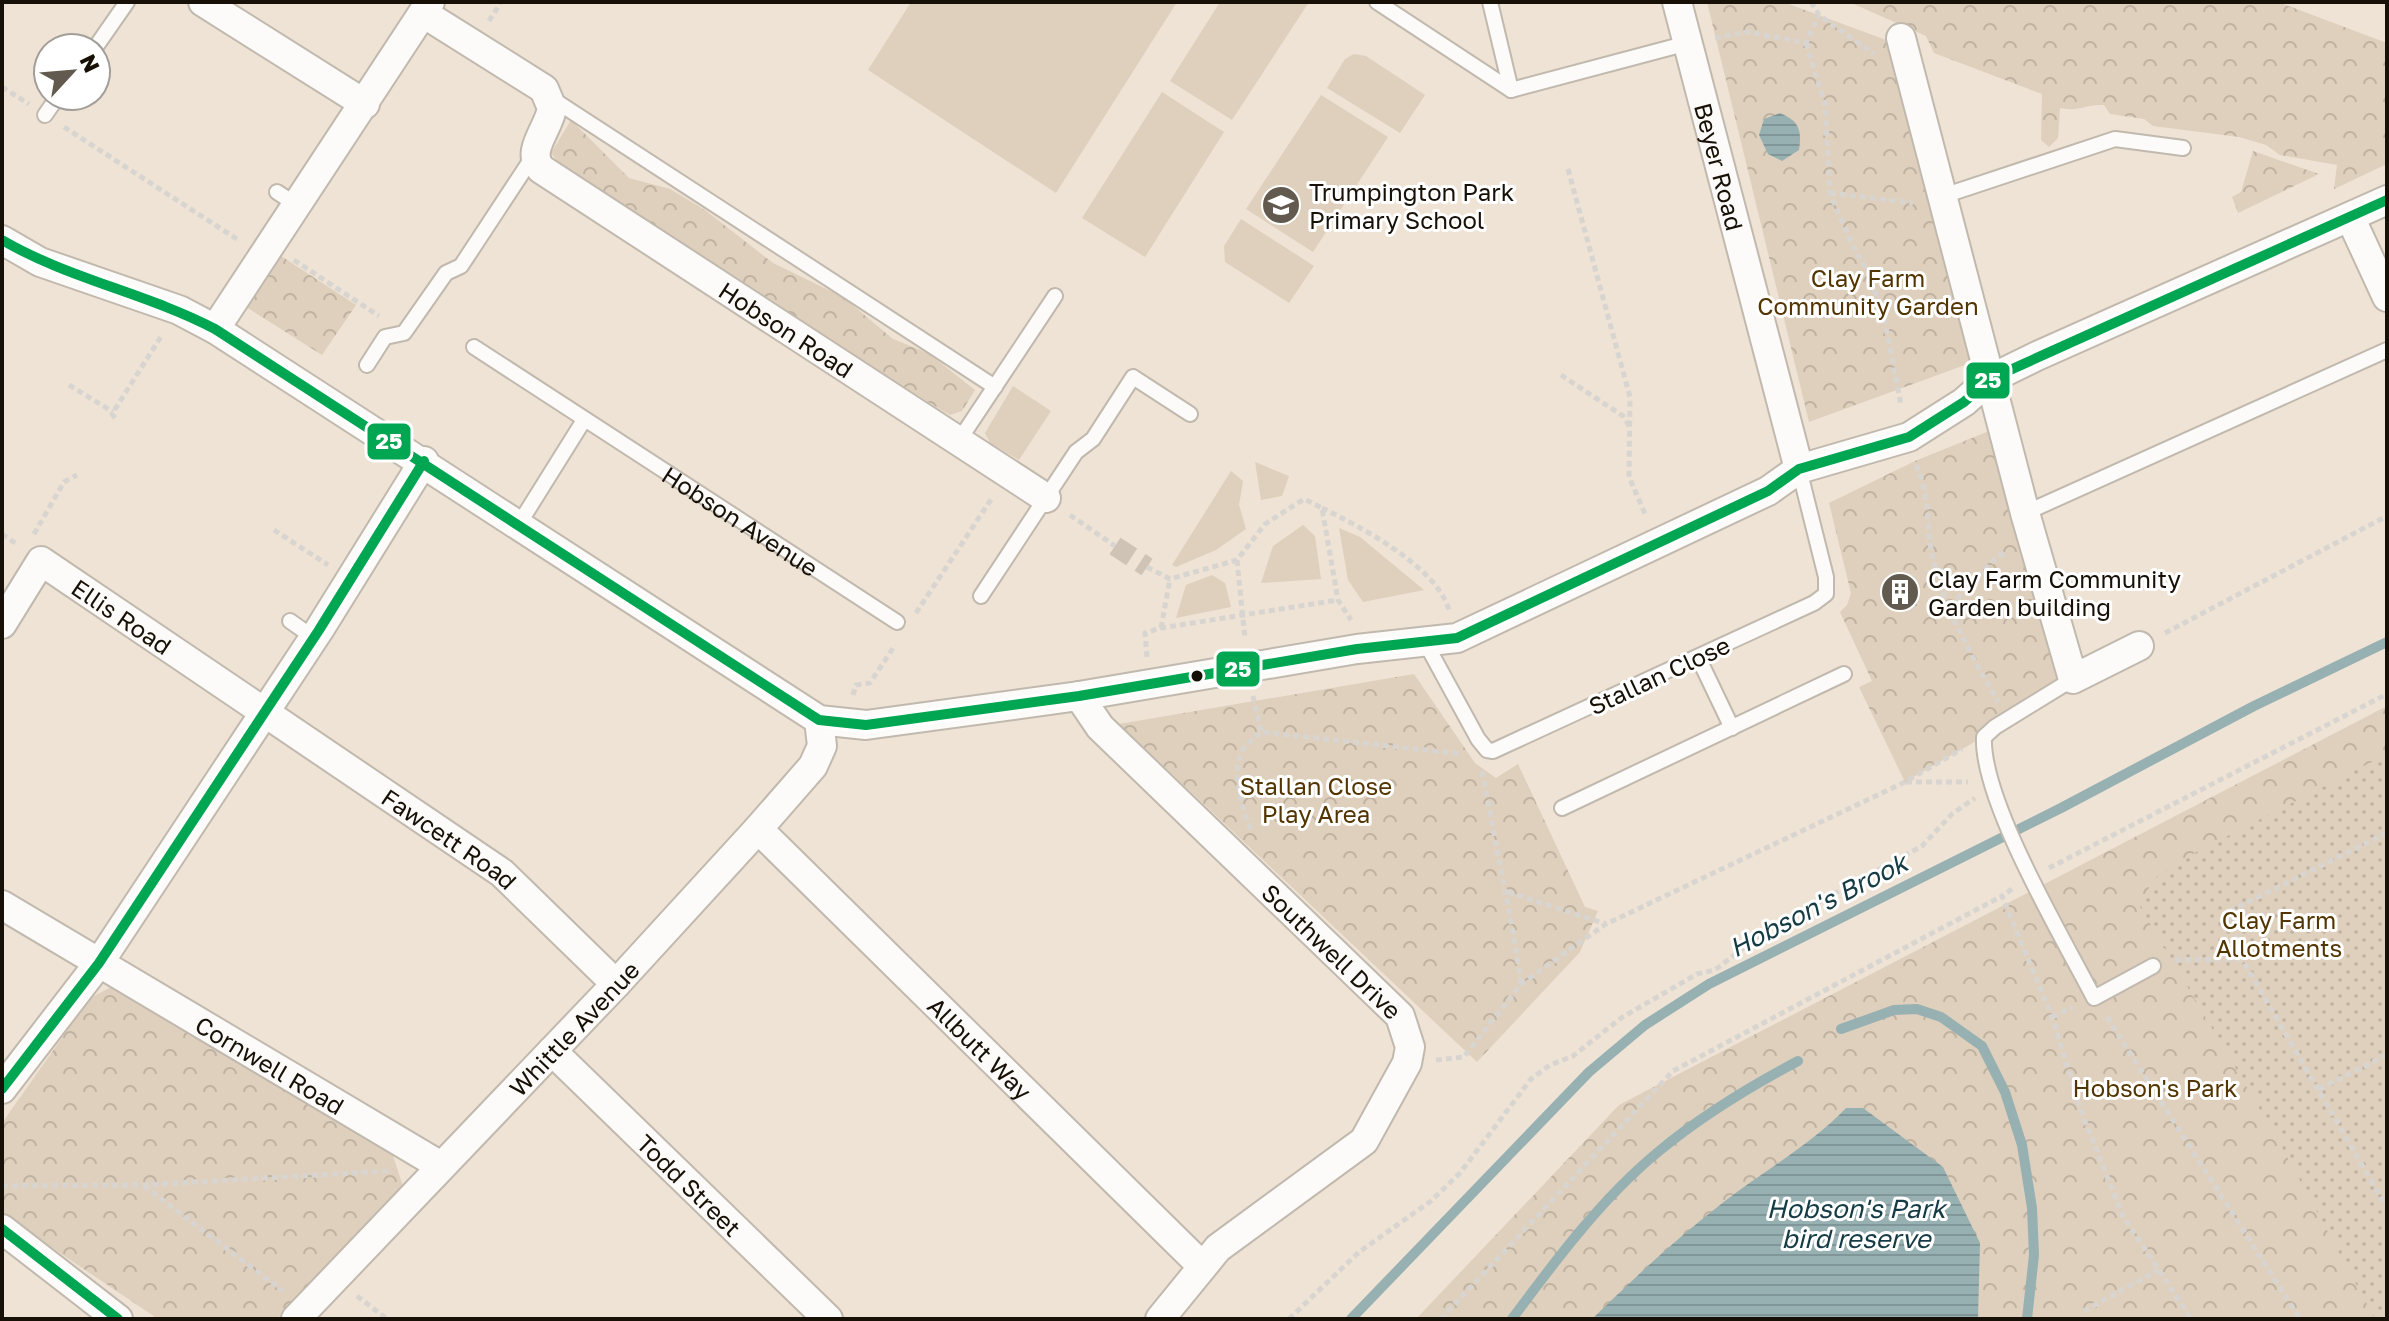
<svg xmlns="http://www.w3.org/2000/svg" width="2389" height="1321" font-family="'Golos Text',sans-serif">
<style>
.grass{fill:#dfd0bd}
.forest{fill:url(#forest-crowns)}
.garden{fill:url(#garden-dots)}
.water{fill:url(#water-rules)}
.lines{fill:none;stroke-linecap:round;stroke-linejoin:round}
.stream{stroke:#97b0b2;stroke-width:10}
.pedestrian-tunnel{stroke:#cec3b5;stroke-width:20;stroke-dasharray:20 10;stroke-linecap:butt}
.service-casing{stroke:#c1b9ae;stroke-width:18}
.minor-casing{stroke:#c1b9ae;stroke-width:32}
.path{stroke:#d8d5d1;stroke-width:5;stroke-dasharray:6 4;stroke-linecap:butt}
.service{stroke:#fcfbf9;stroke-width:14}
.minor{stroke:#fcfbf9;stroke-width:28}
.bus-1-casing{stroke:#fff;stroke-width:16}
.bus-1{stroke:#00a651;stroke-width:10}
.bus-dot{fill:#171006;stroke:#fff;stroke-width:3}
.labels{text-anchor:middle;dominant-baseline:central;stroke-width:6;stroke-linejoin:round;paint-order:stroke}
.street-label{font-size:24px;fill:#171006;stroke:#fff}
.poi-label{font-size:24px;fill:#171006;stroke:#fff;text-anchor:start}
.park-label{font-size:24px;fill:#523500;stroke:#fff}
.water-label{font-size:26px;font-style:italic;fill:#153b44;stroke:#fff}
.line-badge{stroke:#fff;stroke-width:3}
.badge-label{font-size:22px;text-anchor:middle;font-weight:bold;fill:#fff}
</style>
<defs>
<pattern id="forest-crowns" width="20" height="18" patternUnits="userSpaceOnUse" patternTransform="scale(2)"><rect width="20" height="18" fill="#dfd0bd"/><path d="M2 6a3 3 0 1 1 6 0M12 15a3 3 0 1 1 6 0" fill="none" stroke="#bfb2a1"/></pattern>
<pattern id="garden-dots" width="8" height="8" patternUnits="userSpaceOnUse" patternTransform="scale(2)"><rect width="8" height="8" fill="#dfd0bd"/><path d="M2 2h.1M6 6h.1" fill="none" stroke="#bfb2a1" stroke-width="1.8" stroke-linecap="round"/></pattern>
<pattern id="water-rules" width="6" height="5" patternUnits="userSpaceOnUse" patternTransform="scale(2)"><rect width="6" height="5" fill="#97b0b2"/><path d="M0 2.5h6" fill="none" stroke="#819698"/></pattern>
</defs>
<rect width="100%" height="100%" fill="#eee3d4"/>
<g class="grass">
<path d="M 911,2 L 1177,2 L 1056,193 L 868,70 Z"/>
<path d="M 1220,2 L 1309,2 L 1232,120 L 1170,81 Z"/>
<path d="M 1354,54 L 1366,56 L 1425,95 L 1400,133 L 1327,88 L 1345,59 Z"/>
<path d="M 1162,92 L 1224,132 L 1145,257 L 1082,218 Z"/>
<path d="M 1321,95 L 1388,137 L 1313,252 L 1246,209 Z"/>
<path d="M 1241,219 L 1314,266 L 1289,303 L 1225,262 L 1224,246 Z"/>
<path d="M 1013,386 L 1051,411 L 1019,460 L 990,443 L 985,433 Z"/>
<path d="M 1255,462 L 1289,476 L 1282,496 L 1261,500 Z"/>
<path d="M 1231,471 L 1243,481 L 1239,505 L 1246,529 L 1216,550 L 1176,567 L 1172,565 Z"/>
<path d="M 1303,525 L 1315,536 L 1321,579 L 1261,583 L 1273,546 Z"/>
<path d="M 1339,528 L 1360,537 L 1424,590 L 1363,602 L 1348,580 Z"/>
<path d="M 1212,575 L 1225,583 L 1231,607 L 1176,618 L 1186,585 Z"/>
</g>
<g class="forest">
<path d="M 1707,2 L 1786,3 L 1897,44 L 1976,361 L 1809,422 Z"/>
<path d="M 1849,2 L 2278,2 L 2387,43 L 2387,164 L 2334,189 L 2337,165 L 2280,155 L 2266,145 L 2239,137 L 2153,126 L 2144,119 L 2110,114 L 2104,105 C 2085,104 2080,112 2060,108 L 2058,138 L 2049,147 L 2041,140 L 2042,94 L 1934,53 L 1926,36 Z"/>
<path d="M 571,120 L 629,178 L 670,189 L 705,210 L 773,263 L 843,297 L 893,339 L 928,353 L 975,390 L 962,411 L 950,415 L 941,410 L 882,373 L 870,380 L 847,365 L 853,354 L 561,166 L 551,153 Z"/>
<path d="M 2253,151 L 2319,174 L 2238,213 L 2232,197 L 2241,192 Z"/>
<path d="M 278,254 L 356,305 L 322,355 L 243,305 Z"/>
<path d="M 1994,429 L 2061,685 L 1971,744 L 1905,782 L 1859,687 L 1872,681 L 1840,612 L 1847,605 L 1851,593 L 1829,503 L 1915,461 Z"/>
<path d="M 1414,674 L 1475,763 L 1496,778 L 1518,764 L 1585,907 L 1598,911 L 1580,952 L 1477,1062 L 1119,724 Z"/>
<path d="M 2387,706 L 2387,1319 L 1416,1319 L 1619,1105 Z"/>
<path d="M 115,985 L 391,1150 L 405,1192 L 277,1319 L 158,1319 L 2,1214 L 2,1123 L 90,998 Z"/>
</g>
<path class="garden" d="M 2387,754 L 2387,1319 L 2375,1319 L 2278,1140 L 2139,905 L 2154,879 L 2179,861 Z"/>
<g class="water">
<path d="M 1780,113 C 1799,121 1802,130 1799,150 L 1782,161 L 1768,154 L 1759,135 L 1764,119 Z"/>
<path d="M 1846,1108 L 1863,1108 L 1943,1167 L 1980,1243 L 1978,1319 L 1592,1319 C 1634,1278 1678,1237 1725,1201 C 1763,1172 1814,1142 1846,1108 Z"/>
</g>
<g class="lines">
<g class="stream">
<path d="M 1841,1029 L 1894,1010 L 1917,1009 L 1941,1017 L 1982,1046 L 2005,1092 L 2022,1145 L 2032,1208 L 2034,1255 L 2027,1319"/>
<path d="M 1351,1319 L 1589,1072 L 1645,1025 L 1709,984 L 2061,808 L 2254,706 L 2387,642"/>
<path d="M 1512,1319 C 1555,1261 1602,1198 1658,1152 C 1701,1116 1749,1087 1798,1061"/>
</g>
<path class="pedestrian-tunnel" d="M 1115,546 L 1147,567"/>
<defs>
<g id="service">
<path d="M 1377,2 L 1511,90 L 1688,43"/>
<path d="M 1490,2 L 1511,90"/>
<path d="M 95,48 L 127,2"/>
<path d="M 551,98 L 995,387"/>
<path d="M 45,115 L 54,102"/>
<path d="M 277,192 L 298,206"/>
<path d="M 1943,196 L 2115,139 L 2183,148"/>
<path id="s1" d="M 474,347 L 897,622"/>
<path d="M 367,365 L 385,337 L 404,333 L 446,273 L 461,266 L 534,155"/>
<path d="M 958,442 L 1055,296"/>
<path d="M 2025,513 L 2387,350"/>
<path d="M 519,524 L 584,420"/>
<path d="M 981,596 L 1076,452 L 1093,439 L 1133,377 L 1190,414"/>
<path d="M 290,621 L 314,638"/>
<path d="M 1425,642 L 1478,739 L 1487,750 L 1493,751 L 1814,603 L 1826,594 L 1826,577 L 1799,469"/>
<path d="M 1698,657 L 1732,728"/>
<path d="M 2073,679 L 1995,727 L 1984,737 C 1981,800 2063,938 2094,998 L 2153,966"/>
<path d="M 1562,808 L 1844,674"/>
</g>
<g id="minor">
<path d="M 203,2 L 365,104"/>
<path id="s2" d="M 1677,2 L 1799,469"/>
<path id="s3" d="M 423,13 L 544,89 L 552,108 C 549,129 525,151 541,169 L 1046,498"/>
<path d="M 1901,38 L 2025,513 L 2073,679 L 2139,646"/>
<path d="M 2350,217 L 2387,297"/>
<path d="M 2,240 L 40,262 L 179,310 L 215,329 L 819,720 L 866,725 L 1079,696 L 1357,649 L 1457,638 L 1768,491 L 1799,469 L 1909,437 L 1964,402 L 1990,379 L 2037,356 L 2387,200"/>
<path d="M 215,329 L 430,2"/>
<path id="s4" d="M 2,624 L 41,561 L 502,873 L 616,984"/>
<path id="s5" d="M 1079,696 L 1100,727 L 1400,1016 L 1410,1047 L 1407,1063 L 1364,1141 L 1218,1248 L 1160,1319"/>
<path id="s6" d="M 758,829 L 1202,1266"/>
<path id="s7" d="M 2,905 L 441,1166"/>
<path id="s8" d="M 552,1051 L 828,1319"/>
<path d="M 2,1089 L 99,963 L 319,630 L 424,461"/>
<path d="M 2,1229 L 118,1319"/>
<path id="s9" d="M 296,1319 L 616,984 L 758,829 L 813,766 L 822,746 L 819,720"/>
</g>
</defs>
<use href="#service" class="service-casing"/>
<use href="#minor" class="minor-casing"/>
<g class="path">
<path d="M 1811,2 L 1819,15 L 1874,54"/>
<path d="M 489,21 L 501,2"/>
<path d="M 1715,38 L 1748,32 L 1806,43 L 1819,15"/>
<path d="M 1806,43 L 1825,104 L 1830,193 L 1852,244 L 1869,274 L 1884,317 L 1901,405"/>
<path d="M 2,87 L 29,104"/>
<path d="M 64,127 L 240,241"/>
<path d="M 1568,169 L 1630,397 L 1629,477 L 1646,516"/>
<path d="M 1830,193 L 1913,203"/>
<path d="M 294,260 L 379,316"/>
<path d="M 1561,375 L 1623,416 L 1630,427"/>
<path d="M 69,385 L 113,412"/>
<path d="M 115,418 L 112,414 L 162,335"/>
<path d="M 1916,465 C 1930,497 1926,518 1931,549 C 1941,604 1971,654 1998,702"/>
<path d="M 1322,508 C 1361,527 1437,567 1449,610"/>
<path d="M 1070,515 L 1115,546"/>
<path d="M 274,530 L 328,565"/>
<path d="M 2,534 L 18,545"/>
<path d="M 34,534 L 64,482 L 77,475"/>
<path d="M 1237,560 L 1245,639"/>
<path d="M 1147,567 L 1170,579 L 1237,560 L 1265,524 L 1304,499 L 1322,508 L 1338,600 L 1351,620"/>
<path d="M 1949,605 C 1971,590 1984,563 2007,551"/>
<path d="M 916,613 L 992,498"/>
<path d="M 1161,628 L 1170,579"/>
<path d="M 2165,633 L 2387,516"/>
<path d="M 1147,657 L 1145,633 L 1161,628 L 1338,600"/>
<path d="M 853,695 L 856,685 L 870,683 L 895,645"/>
<path d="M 1253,696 L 1261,732"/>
<path d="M 1482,771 C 1495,843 1511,912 1521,984"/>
<path d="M 1906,782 L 1968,782"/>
<path d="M 1251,829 C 1242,809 1231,773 1242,751 C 1246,744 1255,738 1261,732 L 1462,754"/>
<path d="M 2387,833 L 2230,911 L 2242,959 L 2387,1208"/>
<path d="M 2049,868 L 2387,694"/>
<path d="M 2012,889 L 2002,896 L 2052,1017 L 2083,1117 L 2123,1216 L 2191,1319"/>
<path d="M 1508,892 L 1606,924"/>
<path d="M 2175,960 L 2242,959"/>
<path d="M 2052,1017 L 2073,1007"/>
<path d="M 2107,1017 L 2300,1319"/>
<path d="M 1436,1060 L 1464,1057 L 1521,984 L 1606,924 L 1905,782 L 1962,749"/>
<path d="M 2319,1089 L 2387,1055"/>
<path d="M 2,1186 L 143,1185 L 388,1171"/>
<path d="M 144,1186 L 283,1291"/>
<path d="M 357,1296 L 387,1319"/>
<path d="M 2084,1311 L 2158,1270"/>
<path d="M 1289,1319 L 1359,1252 L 1431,1201 L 1460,1173 L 1531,1079 L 1550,1065 L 1573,1056 L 1621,1018 L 1697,974 L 1715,970 L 1764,932 L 1922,846 L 1952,814 L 1975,798"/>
<path d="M 1441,1319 L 1673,1071 L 2002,896"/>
</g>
<use href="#service" class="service"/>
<use href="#minor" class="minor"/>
<defs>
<g id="bus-1">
<path d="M 2,240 C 69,279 146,293 215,329 L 819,720 L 866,725 L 1079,696 L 1357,649 L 1457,638 L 1768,491 L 1799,469 L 1909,437 L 1964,402 L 1990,379 L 2387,200"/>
<path d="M 2,1089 L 99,963 L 319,630 L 424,461"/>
<path d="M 2,1229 L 118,1319"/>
</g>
</defs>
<use href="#bus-1" class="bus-1-casing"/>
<use href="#bus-1" class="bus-1"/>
</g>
<defs>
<symbol id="school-disc" viewBox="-11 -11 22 22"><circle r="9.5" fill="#625a4e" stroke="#fff"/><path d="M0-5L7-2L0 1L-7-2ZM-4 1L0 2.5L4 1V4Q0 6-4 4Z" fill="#fff"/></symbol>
<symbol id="building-disc" viewBox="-11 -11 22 22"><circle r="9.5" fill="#625a4e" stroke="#fff"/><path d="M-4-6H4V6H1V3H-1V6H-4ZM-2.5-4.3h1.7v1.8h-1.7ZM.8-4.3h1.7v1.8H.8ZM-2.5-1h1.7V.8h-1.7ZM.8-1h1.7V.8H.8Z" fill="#fff"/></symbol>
</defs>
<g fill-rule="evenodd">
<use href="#school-disc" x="1259" y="183" width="44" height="44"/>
<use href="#building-disc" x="1878" y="570" width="44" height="44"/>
</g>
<circle class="bus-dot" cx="1197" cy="676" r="7"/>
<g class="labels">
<g class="street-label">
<text stroke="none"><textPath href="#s2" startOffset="170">Beyer Road</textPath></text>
<text stroke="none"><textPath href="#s3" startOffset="522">Hobson Road</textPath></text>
<text stroke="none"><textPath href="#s1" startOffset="318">Hobson Avenue</textPath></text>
<text stroke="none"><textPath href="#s4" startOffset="172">Ellis Road</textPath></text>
<text transform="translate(1659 675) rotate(-25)">Stallan Close</text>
<text stroke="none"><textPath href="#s4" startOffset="568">Fawcett Road</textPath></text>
<text stroke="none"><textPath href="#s5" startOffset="360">Southwell Drive</textPath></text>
<text stroke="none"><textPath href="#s9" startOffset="402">Whittle Avenue</textPath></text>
<text stroke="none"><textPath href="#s6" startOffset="312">Allbutt Way</textPath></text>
<text stroke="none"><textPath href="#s7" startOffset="312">Cornwell Road</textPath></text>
<text stroke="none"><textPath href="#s8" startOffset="192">Todd Street</textPath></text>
</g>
<g class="poi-label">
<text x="1309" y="191">Trumpington Park<tspan x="1309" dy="28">Primary School</tspan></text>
<text x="1928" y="578">Clay Farm Community<tspan x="1928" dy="28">Garden building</tspan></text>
</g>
<g class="park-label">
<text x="1868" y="277">Clay Farm<tspan x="1868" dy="28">Community Garden</tspan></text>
<text x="1316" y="785">Stallan Close<tspan x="1316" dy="28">Play Area</tspan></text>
<text x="2279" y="919">Clay Farm<tspan x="2279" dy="28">Allotments</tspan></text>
<text x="2155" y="1087">Hobson's Park</text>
</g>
<g class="water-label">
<text transform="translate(1818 905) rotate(-27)">Hobson's Brook</text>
<text x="1856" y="1208">Hobson's Park<tspan x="1856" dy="30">bird reserve</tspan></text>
</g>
</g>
<g class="line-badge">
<rect x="1965" y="361" width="46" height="39" rx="8" fill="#00a651"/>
<rect x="366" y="422" width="46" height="39" rx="8" fill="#00a651"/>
<rect x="1215" y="650" width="46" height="38" rx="8" fill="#00a651"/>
</g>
<g class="badge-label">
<text x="1988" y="388">25</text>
<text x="389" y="449">25</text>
<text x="1238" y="677">25</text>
</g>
<rect width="2389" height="1321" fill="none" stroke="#171006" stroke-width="8"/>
<g transform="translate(72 72) rotate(64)"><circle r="38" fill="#ffffff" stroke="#a29f9b" stroke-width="2"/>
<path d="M0-6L14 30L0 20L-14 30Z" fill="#625a4e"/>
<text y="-12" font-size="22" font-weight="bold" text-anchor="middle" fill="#171006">N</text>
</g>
</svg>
